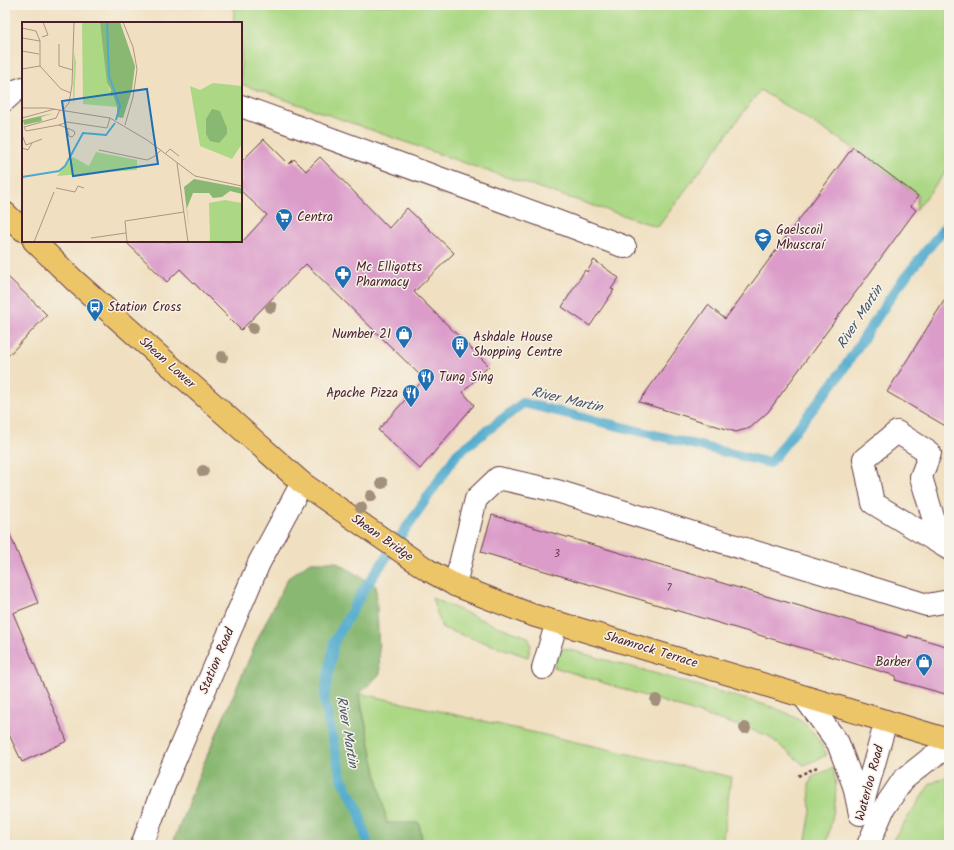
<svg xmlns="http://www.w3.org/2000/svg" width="954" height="850" font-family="Kalam,sans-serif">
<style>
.green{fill:#acd885;stroke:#7b7c58}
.forest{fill:#89b872;stroke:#6a6c4e}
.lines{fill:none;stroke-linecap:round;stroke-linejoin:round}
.stream{stroke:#4faacd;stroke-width:10}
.building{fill:#db9cca}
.minor-casing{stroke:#633c42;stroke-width:24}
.major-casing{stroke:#633c42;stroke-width:24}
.path{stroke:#633c42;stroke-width:2.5;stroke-dasharray:3 3;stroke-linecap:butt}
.minor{stroke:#fff;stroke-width:22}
.major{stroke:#edc569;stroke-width:22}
.tree{fill:#a28f7b}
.labels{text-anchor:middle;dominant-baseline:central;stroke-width:3;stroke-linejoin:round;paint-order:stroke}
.number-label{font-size:11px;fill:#6e3e53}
.poi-label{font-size:13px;fill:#4a1f2b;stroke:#f7f3e8;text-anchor:start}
.street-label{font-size:13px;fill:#4a1f2b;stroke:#f7f3e8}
.water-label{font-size:14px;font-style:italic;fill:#4c576c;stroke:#f7f3e8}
.inset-river{fill:none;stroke:#4faacd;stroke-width:2}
.inset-road{fill:none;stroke:#ae9385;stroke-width:1}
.view{fill:#1f6fb2;fill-opacity:0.15;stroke:#1f6fb2;stroke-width:2}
.inset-edge{fill:none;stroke:#4a1f2b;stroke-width:2}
</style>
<rect width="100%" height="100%" fill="#f7f3e8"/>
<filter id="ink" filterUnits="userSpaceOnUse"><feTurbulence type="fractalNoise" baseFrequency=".025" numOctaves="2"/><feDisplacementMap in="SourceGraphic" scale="8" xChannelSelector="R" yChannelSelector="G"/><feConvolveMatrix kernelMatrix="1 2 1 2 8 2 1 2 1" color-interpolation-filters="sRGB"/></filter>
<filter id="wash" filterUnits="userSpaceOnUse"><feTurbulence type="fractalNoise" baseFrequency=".012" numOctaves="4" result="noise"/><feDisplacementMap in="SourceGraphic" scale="16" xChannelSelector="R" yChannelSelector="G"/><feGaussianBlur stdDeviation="0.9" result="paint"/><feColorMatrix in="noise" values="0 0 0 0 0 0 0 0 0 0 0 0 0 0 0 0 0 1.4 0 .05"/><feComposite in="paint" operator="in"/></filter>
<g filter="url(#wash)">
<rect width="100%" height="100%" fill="#f0e0c1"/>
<g class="green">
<path d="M 235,5 L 927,5 L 949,7 L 949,168 L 916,210 L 918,195 L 849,145 L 760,90 L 658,227 L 476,167 L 241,84 L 241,23 L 233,23 Z"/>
<path d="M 432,598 L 494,625 L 528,637 L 531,645 L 528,657 L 442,628 Z"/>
<path d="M 563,648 C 620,664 677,679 734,696 C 756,703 782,707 802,722 C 813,730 821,743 827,755 L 804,765 L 767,735 L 554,667 L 557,653 Z"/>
<path d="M 359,693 L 731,777 L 722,845 L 423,845 L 419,823 L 387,824 Z"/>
<path d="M 833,768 C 840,795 832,818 826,845 L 805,845 L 811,811 L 809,785 L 812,777 Z"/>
<path d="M 949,776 L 949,845 L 892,845 L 894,838 L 930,784 Z"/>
</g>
<path class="forest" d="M 310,562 L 336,562 L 376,586 L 380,674 L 359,694 L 387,823 L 419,823 L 423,845 L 172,845 L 203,765 L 259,636 L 288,578 Z"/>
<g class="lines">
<path class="stream" d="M 368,845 L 358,809 L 341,777 L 324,700 L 334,642 L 363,591 L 457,454 L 523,403 L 770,463 L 838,377 L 896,289 L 949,222"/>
</g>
<g id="blocks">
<g class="building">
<path d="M 264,139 L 289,164 L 294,159 L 306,171 L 320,157 L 389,228 L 407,208 L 454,253 L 414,292 L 489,366 L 463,392 L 474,405 L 420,469 L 378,430 L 424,379 L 306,264 L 241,330 L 180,269 L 167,282 L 125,241 L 243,241 L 267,215 L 241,191 L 241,162 Z"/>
<path d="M 853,147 L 918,196 L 911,206 L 916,210 L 768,412 L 750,428 L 736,432 L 639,402 L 708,305 L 725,319 Z"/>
<path d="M 594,260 L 619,278 L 611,289 L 614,290 L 590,326 L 562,307 L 585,270 L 587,272 Z"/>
<path d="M 5,274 L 47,315 L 5,359 Z"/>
<path d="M 949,293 L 949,428 L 887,392 Z"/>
<path d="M 492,515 L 908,638 L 908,635 L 949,647 L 949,695 L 895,680 L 896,676 L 481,552 Z"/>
<path d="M 6,525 L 38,603 L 13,613 L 67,741 L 22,762 L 5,726 Z"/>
</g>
</g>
</g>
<g filter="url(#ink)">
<use href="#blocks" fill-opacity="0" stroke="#633c42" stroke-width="1"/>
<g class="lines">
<defs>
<g id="minor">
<path d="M 5,100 L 15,91 L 23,88"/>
<path d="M 241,106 L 538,214 L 625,247"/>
<path d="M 941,544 L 921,477 L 930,453 L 897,432 L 864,459 L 873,503 L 941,544 L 949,549"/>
<path d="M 455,585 L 476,499 L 498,478 L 557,491 L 927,605 L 949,601"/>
<path d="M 543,668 L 557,622"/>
<path d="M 804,697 L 838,743 L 854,786 L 860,814"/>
<path d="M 861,810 L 886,721"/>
<path d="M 142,845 L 165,783 L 259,563 L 302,483"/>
<path d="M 868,845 L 884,808 L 903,780 L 928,760 L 949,746"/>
</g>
<g id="major">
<path d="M 5,213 L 23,230"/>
<path d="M 34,241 L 75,281 L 302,483 L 428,570 L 455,585 L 532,615 L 949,740"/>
</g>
</defs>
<use href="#minor" class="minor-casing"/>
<use href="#major" class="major-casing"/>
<path class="path" d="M 798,776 L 817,767"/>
<use href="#minor" class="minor"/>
<use href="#major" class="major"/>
</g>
<g class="tree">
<circle cx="271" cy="307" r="6"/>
<circle cx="253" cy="328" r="6"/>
<circle cx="222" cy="357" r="6"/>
<circle cx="203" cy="471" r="6"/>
<circle cx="382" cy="483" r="6"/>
<circle cx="371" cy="496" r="6"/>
<circle cx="361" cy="508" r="6"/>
<circle cx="656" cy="700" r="6"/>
<circle cx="745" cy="728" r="6"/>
</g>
</g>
<defs>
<symbol id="supermarket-pin" viewBox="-11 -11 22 30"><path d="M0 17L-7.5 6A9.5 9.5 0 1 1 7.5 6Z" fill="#1f6fb2" stroke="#f7f3e8"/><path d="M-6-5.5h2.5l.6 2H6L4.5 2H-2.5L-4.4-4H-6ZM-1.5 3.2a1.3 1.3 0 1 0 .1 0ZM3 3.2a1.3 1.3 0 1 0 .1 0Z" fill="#fff"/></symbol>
<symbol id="school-pin" viewBox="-11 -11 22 30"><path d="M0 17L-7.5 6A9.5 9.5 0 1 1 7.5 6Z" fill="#1f6fb2" stroke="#f7f3e8"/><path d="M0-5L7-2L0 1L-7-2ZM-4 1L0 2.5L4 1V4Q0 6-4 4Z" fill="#fff"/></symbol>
<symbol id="pharmacy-pin" viewBox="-11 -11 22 30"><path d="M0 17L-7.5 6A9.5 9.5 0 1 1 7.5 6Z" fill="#1f6fb2" stroke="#f7f3e8"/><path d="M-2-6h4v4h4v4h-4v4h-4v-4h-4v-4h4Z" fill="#fff"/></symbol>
<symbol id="bus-pin" viewBox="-11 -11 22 30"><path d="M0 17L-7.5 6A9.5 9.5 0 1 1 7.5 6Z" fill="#1f6fb2" stroke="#f7f3e8"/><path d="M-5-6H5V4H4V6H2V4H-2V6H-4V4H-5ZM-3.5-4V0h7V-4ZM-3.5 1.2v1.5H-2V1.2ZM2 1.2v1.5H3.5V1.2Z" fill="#fff"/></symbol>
<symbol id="shop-pin" viewBox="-11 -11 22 30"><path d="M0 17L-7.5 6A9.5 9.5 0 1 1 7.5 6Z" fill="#1f6fb2" stroke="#f7f3e8"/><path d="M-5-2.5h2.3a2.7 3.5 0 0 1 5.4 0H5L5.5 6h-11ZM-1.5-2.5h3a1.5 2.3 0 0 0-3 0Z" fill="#fff"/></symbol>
<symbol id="building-pin" viewBox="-11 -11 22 30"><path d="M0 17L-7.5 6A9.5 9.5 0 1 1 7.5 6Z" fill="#1f6fb2" stroke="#f7f3e8"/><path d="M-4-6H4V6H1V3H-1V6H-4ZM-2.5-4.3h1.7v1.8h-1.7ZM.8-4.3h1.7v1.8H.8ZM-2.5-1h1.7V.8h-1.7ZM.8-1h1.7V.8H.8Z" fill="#fff"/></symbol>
<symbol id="restaurant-pin" viewBox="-11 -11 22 30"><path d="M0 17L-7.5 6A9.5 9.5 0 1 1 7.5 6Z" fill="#1f6fb2" stroke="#f7f3e8"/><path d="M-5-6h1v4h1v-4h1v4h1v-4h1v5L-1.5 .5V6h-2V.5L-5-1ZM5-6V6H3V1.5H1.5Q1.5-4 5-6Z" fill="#fff"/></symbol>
</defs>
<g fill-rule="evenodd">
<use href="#supermarket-pin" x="274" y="207" width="20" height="27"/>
<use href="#school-pin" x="753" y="227" width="20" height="27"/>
<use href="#pharmacy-pin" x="333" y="264" width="20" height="27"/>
<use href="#bus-pin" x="85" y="297" width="20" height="27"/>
<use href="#shop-pin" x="394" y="324" width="20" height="27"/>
<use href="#building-pin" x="450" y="334" width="20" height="27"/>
<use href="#restaurant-pin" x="416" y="367" width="20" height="27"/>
<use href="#restaurant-pin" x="401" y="383" width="20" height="27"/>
<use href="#shop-pin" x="914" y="652" width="20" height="27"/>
</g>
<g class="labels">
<g class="number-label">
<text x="557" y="554">3</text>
<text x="669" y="588">7</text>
</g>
<g class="poi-label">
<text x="297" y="217">Centra</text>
<text x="776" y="230">Gaelscoil<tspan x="776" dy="15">Mhuscraí</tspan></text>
<text x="356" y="267">Mc Elligotts<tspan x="356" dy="15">Pharmacy</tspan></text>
<text x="108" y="307">Station Cross</text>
<text x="391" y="334" text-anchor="end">Number 21</text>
<text x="473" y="337">Ashdale House<tspan x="473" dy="15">Shopping Centre</tspan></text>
<text x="439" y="377">Tung Sing</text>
<text x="398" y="393" text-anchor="end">Apache Pizza</text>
<text x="911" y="662" text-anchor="end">Barber</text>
</g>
<g class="street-label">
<text transform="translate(167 363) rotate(42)">Shean Lower</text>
<text transform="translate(382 538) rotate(35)">Shean Bridge</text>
<text transform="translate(651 650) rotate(17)">Shamrock Terrace</text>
<text transform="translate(217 661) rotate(-67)">Station Road</text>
<text transform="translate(870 783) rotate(-75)">Waterloo Road</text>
</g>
<g class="water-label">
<text transform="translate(860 317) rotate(-57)">River Martin</text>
<text transform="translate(567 400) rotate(13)">River Martin</text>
<text transform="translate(347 732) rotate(80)">River Martin</text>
</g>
</g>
<g transform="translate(22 22)">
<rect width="220" height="220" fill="#f0e0c1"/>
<path d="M 60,0 L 78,0 L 86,56 L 85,61 L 95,85 L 61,82 ZM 52,31 L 54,40 L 52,84 L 51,73 ZM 191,61 L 220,64 L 220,122 L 210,137 L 178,124 L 168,64 L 178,68 ZM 74,130 L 115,138 L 115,148 L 35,154 L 51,135 L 67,144 ZM 203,178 L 220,181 L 220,220 L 188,220 L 187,181 Z" fill="#acd885"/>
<path d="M 78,0 L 98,0 L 113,44 L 110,68 L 101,96 L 95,95 L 95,85 L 91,74 L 88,74 L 89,68 L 85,61 ZM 190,87 L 198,89 L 205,106 L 205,112 L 197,121 L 188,119 L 184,112 L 184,97 ZM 32,91 L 19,95 L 20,99 L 2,103 L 1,98 ZM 172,157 L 220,166 L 220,172 L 208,169 L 200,175 L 191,176 L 187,171 L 171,171 L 165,186 L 167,207 L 162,165 Z" fill="#89b872"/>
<path class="inset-river" d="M 85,0 L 87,54 L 98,84 L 94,98M 0,155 L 37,149 L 43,144 L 61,111 L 84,113 L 93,101"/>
<path class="inset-road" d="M 101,0 L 111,25 L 115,47 L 111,75 L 103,103M 0,6 L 14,9 L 18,19 L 18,44 L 39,67 L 49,71M 20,15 L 26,13 L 21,0M 0,16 L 18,19M 37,22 L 37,44 L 51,48M 0,29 L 17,32M 0,47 L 18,44M 0,86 L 25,86 L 88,96 L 125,118 L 173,154 L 220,164M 38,88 L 34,96 L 2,105 L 4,109 L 37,103 L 45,106 L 52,109 L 53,112 L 50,115 L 47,114 L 45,106M 41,88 L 47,81 L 50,63 L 52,0M 0,96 L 33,87M 37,103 L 45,100 L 85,106 L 88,96M 0,113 L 4,123 L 20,117M 0,126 L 6,128 L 10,121M 77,128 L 125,138 L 133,134 L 139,128M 143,132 L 148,127 L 157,134M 155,141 L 166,220M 34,166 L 53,170 L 56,164 L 62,166M 69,216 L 104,211M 12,220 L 32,170M 105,220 L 103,199 L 162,190"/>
<path class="view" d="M 125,67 L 136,142 L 51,154 L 40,79 Z"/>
<rect width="220" height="220" class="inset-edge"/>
</g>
<rect width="954" height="850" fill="none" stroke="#f7f3e8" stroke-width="20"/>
</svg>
